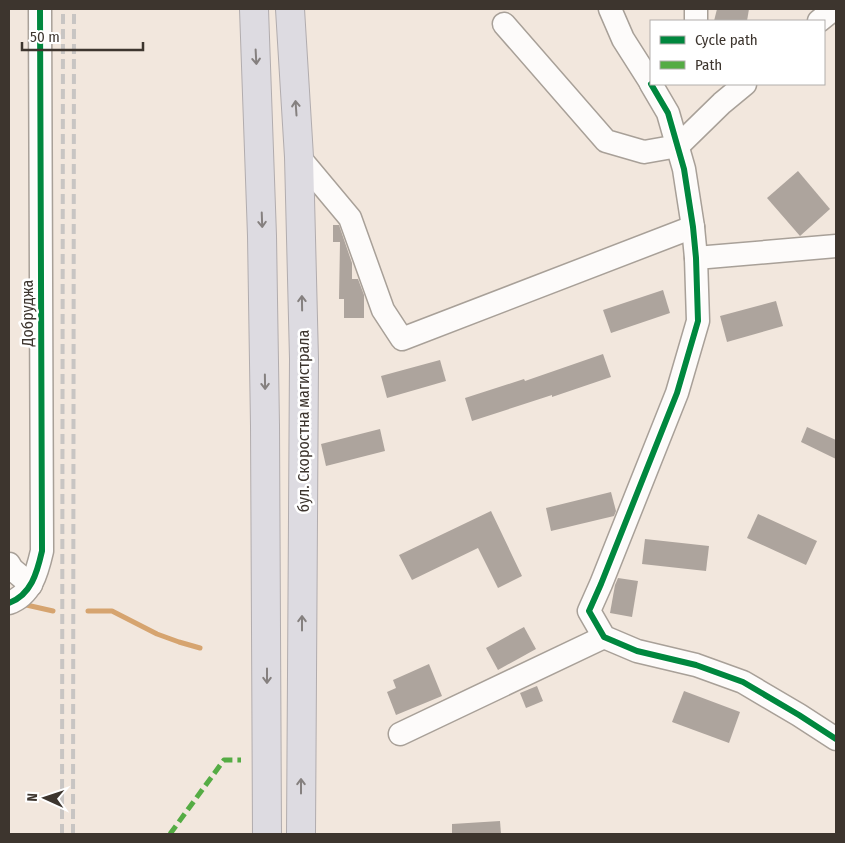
<svg xmlns="http://www.w3.org/2000/svg" width="845" height="843" font-family="'Fira Sans Condensed',sans-serif">
<style>
.lines{fill:none;stroke-linecap:round;stroke-linejoin:round}
.stream{stroke:#d6a46f;stroke-width:5}
.building{fill:#ada49d}
.minor-casing{stroke:#a8a098;stroke-width:25}
.highway-casing{stroke:#b1acae;stroke-width:30}
.minor{stroke:#fdfbfa;stroke-width:22}
.highway{stroke:#dddbe1;stroke-width:28}
.rail{stroke:#c8c5c3;stroke-width:4;stroke-dasharray:10 5;stroke-linecap:butt}
.quiet{stroke:#55ac44;stroke-width:5;stroke-dasharray:10 5;stroke-linecap:butt}
.cycleway-casing{stroke:#fff;stroke-width:9}
.cycleway{stroke:#00873e;stroke-width:6}
.oneway{stroke:#85807f}
.labels{text-anchor:middle;dominant-baseline:central;stroke-width:5;stroke-linejoin:round;paint-order:stroke}
.street-label{font-size:16px;fill:#3d352e;stroke:#fff}
</style>
<rect width="100%" height="100%" fill="#f2e7dd"/>
<g class="lines">
<g class="stream">
<path d="M 22,604 L 53,611"/>
<path d="M 88,611 L 112,611 L 157,634 L 179,642 L 200,648"/>
</g>
</g>
<g class="building">
<path d="M 717,9 L 749,9 L 747,21 L 714,21 Z"/>
<path d="M 798,171 L 830,209 L 800,236 L 767,198 Z"/>
<path d="M 333,225 L 339,225 L 352,263 L 352,279 L 358,279 L 364,295 L 364,318 L 344,318 L 344,299 L 339,299 L 340,242 L 333,242 Z"/>
<path d="M 663,290 L 670,313 L 611,333 L 603,310 Z"/>
<path d="M 776,301 L 783,326 L 727,342 L 720,316 Z"/>
<path d="M 603,354 L 611,377 L 552,397 L 552,395 L 472,421 L 465,398 L 524,379 L 525,381 Z"/>
<path d="M 440,360 L 446,381 L 387,398 L 381,376 Z"/>
<path d="M 807,427 L 836,440 L 836,459 L 801,442 Z"/>
<path d="M 380,429 L 385,451 L 326,466 L 321,444 Z"/>
<path d="M 611,492 L 616,511 L 614,516 L 551,531 L 546,508 Z"/>
<path d="M 491,511 L 522,576 L 498,588 L 478,548 L 412,580 L 399,555 Z"/>
<path d="M 758,514 L 817,541 L 806,565 L 747,538 Z"/>
<path d="M 645,539 L 709,546 L 706,571 L 642,564 Z"/>
<path d="M 618,578 L 638,581 L 632,617 L 610,613 L 615,585 Z"/>
<path d="M 524,627 L 536,649 L 498,670 L 486,648 Z"/>
<path d="M 429,664 L 442,696 L 396,715 L 387,692 L 396,688 L 393,680 Z"/>
<path d="M 537,686 L 543,701 L 526,708 L 520,693 Z"/>
<path d="M 684,691 L 740,712 L 729,743 L 672,722 Z"/>
<path d="M 500,821 L 501,834 L 452,834 L 452,824 Z"/>
</g>
<g class="lines">
<defs>
<g id="minor">
<path d="M 610,9 L 623,39 L 651,83"/>
<path d="M 696,9 L 696,21"/>
<path d="M 819,21 L 834,9"/>
<path d="M 504,24 L 606,141 L 644,152 L 678,146 L 722,103 L 745,84"/>
<path d="M 651,84 L 668,113 L 684,169 L 693,227 L 696,258 L 698,321 L 677,393 L 601,584 L 589,611 L 604,637 L 637,651 L 696,665 L 743,682 L 799,715 L 836,739"/>
<path d="M 299,157 L 350,218 L 383,310 L 402,339 L 693,227"/>
<path d="M 696,258 L 836,246"/>
<path d="M 9,564 L 12,569 L 31,585"/>
<path d="M 9,603 C 31,595 37,573 42,551 L 40,9"/>
<path d="M 400,734 L 604,637"/>
</g>
<g id="highway">
<path d="M 254,9 L 262,236 L 265,425 L 267,834"/>
<path d="M 290,9 L 299,157 L 304,359 L 301,834"/>
</g>
</defs>
<use href="#minor" class="minor-casing"/>
<use href="#highway" class="highway-casing"/>
<use href="#minor" class="minor"/>
<use href="#highway" class="highway"/>
<g class="rail">
<path d="M 62,834 L 63,9"/>
<path d="M 73,834 L 74,9"/>
</g>
<path class="quiet" d="M 170,834 L 224,760 L 241,760"/>
<defs>
<g id="cycleway">
<path d="M 651,84 L 668,113 L 684,169 L 693,227 L 696,258 L 698,321 L 677,393 L 601,584 L 589,611 L 604,637 L 637,651 L 696,665 L 743,682 L 799,715 L 836,739"/>
<path d="M 9,603 C 31,595 37,573 42,551 L 40,9"/>
</g>
</defs>
<use href="#cycleway" class="cycleway-casing"/>
<use href="#cycleway" class="cycleway"/>
</g>
<defs><path id="oneway-shaft" d="M-6 0H5M1.5-3L5.5 0L1.5 3" fill="none" stroke-width="1.6" stroke-linecap="round" stroke-linejoin="round" transform="scale(1.25)"/></defs>
<g class="oneway">
<use href="#oneway-shaft" transform="translate(256 57) rotate(87)"/>
<use href="#oneway-shaft" transform="translate(296 108) rotate(-94)"/>
<use href="#oneway-shaft" transform="translate(262 220) rotate(88)"/>
<use href="#oneway-shaft" transform="translate(302 303) rotate(-91)"/>
<use href="#oneway-shaft" transform="translate(265 382) rotate(89)"/>
<use href="#oneway-shaft" transform="translate(302 623) rotate(-90)"/>
<use href="#oneway-shaft" transform="translate(267 676) rotate(90)"/>
<use href="#oneway-shaft" transform="translate(301 786) rotate(-90)"/>
</g>
<g class="labels">
<g class="street-label">
<text transform="translate(27 313) rotate(-90)">Добруджа</text>
<text transform="translate(303 421) rotate(-90)">бул. Скоростна магистрала</text>
</g>
</g>
<rect width="845" height="843" fill="none" stroke="#3d352e" stroke-width="20"/>
<rect x="650" y="20" width="175" height="65" fill="#ffffff" stroke="#b1aeab"/>
<rect x="660" y="36" width="25" height="8" fill="#00873e" stroke="#b1aeab"/>
<text x="695" y="45" font-size="15" fill="#3d352e">Cycle path</text>
<rect x="660" y="61" width="25" height="8" fill="#55ac44" stroke="#b1aeab"/>
<text x="695" y="70" font-size="15" fill="#3d352e">Path</text>
<g transform="translate(45 798) rotate(273)" stroke="#ffffff" stroke-width="4" paint-order="stroke">
<path d="M0-4L9 19L0 12L-9 19Z" fill="#3d352e"/>
<text y="-8" font-size="14" font-weight="bold" text-anchor="middle" fill="#3d352e">N</text>
</g>
<path d="M22 42v8h121v-8" fill="none" stroke="#3d352e" stroke-width="2.5"/>
<text x="30" y="42" font-size="15" fill="#3d352e" stroke="#ffffff" stroke-width="4" paint-order="stroke">50 m</text>
</svg>
